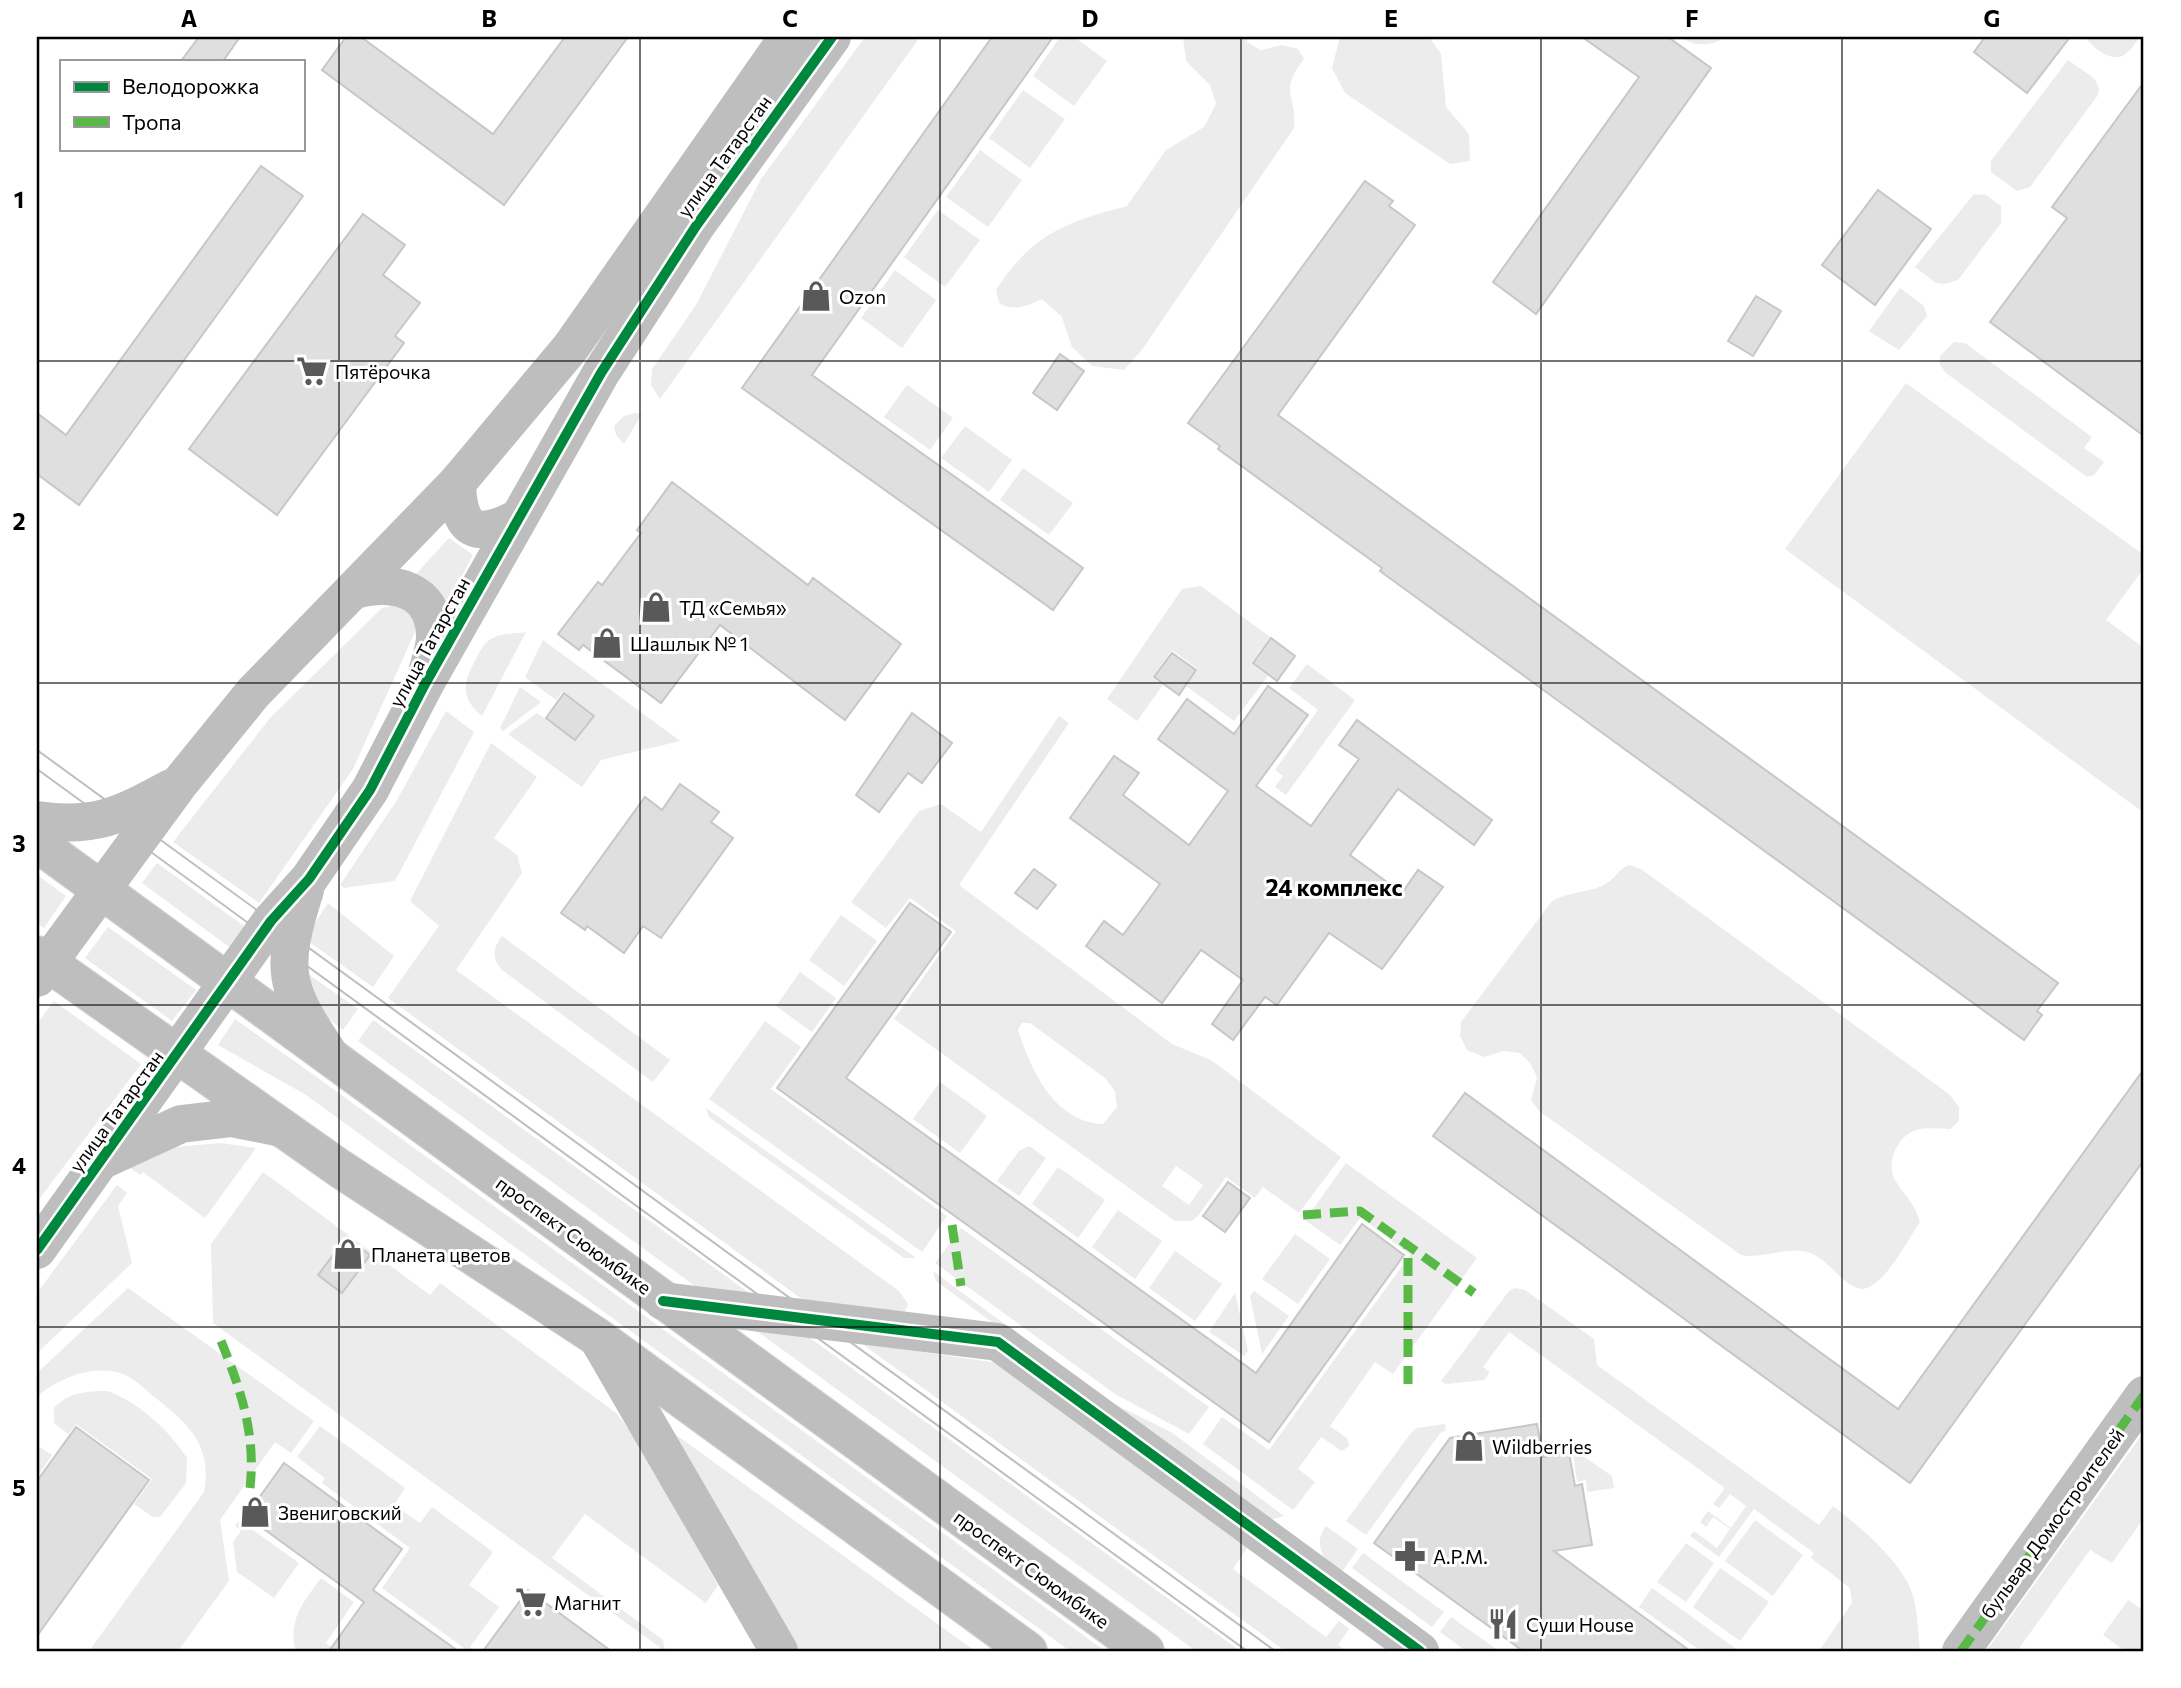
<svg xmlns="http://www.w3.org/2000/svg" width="2181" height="1688" font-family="Commissioner,sans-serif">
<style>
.green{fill:#ececec;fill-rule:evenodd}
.building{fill:#dfdfdf;stroke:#c7c7c7;stroke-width:2}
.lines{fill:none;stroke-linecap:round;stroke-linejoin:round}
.major-casing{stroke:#dbdbdb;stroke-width:40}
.minor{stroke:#bebebe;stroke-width:38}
.major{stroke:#bebebe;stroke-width:38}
.tram{stroke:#bebebe;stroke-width:2}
.quiet{stroke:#58b947;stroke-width:9;stroke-dasharray:18 9;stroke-linecap:butt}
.cycleway-casing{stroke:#fff;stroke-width:15}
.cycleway{stroke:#00873e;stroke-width:10}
.grid{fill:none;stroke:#000;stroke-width:2;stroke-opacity:0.55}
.labels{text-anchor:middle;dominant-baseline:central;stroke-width:6;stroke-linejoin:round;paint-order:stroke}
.street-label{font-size:19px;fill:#000;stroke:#fff}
.poi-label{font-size:19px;fill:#000;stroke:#fff;text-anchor:start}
.quarter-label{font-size:23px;font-weight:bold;fill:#000;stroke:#fff}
.neatline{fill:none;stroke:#000;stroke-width:2.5}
.grid-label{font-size:23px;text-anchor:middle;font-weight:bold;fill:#000}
</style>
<rect width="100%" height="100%" fill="#fff"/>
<g class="green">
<path d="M 865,37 L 920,37 L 660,399 L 651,385 L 652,369 L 696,305 L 761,179 Z"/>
<path d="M 1060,37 L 1074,37 L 1107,61 L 1074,106 L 1033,76 Z"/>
<path d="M 1183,37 L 1248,37 L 1247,42 L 1261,50 L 1282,45 L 1298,49 L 1304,59 C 1278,92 1297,94 1294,128 L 1141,351 L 1124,370 L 1092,366 L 1072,347 L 1062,317 L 1042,299 C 1027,306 1014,312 999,303 L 996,290 C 1032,234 1066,222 1127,206 L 1166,150 L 1204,127 L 1216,104 L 1210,85 L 1186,61 Z"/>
<path d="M 1340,37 L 1429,37 L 1441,54 L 1446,107 L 1469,134 L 1470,161 L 1450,164 L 1345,93 L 1332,68 Z"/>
<path d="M 1681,37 L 1720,37 L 1719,41 C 1704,46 1694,46 1681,37 Z"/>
<path d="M 2086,37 L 2140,37 C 2135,43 2131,51 2124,55 C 2111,63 2090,46 2086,37 Z"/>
<path d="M 2068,60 L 2094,78 L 2099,88 L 2098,95 L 2030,187 L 2017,191 L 1991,172 L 1991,161 Z"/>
<path d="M 1023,90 L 1065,119 L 1030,168 L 989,138 Z"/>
<path d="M 980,150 L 1022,180 L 988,227 L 946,197 Z"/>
<path d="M 1974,194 L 1986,195 L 2001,206 L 2001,223 L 1958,280 L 1945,284 L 1936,283 L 1915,267 Z"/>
<path d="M 938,210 L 980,240 L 945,287 L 904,257 Z"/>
<path d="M 895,270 L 936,300 L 902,348 L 861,318 Z"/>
<path d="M 1900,288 L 1924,306 L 1927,316 L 1899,350 L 1869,331 Z"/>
<path d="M 1954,342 L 1965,343 L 2092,437 L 2084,448 L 2104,462 L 2094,475 L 2087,477 L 1946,373 L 1940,365 L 1940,356 Z"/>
<path d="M 1906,383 L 2144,555 L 2144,568 L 2106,620 L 2144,648 L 2144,813 L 1785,549 Z"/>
<path d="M 907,385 L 953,418 L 930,450 L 884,417 Z"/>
<path d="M 635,413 L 642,414 L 624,444 L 616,435 L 614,426 L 624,416 Z"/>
<path d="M 965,426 L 1012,460 L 989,492 L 941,458 Z"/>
<path d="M 1023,468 L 1073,503 L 1049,535 L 1000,500 Z"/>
<path d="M 449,538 L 473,555 L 447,604 L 416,574 Z"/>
<path d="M 1201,586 L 1270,637 L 1251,663 L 1268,676 L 1234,721 L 1186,686 L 1198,669 L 1172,650 L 1152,678 L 1163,685 L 1137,721 L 1107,699 L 1182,589 Z"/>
<path d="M 392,606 L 403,607 L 415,621 L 415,632 L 353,769 L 259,903 L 173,842 L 270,718 L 382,608 Z"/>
<path d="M 526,632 L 482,716 C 460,698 463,682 476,659 C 480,651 484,642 493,638 C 502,633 515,634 526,632 Z"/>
<path d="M 543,640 L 680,741 L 601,760 L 582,787 L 508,734 L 537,713 L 576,741 L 595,715 L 563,691 L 556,700 L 525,677 Z"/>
<path d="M 1307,664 L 1355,700 L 1286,795 L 1275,787 L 1283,776 L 1275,770 L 1318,710 L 1289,688 Z"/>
<path d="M 520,687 L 541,702 L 503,731 L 500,728 Z"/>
<path d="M 446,711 L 474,732 L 395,881 L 344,888 L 340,885 L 397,800 Z"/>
<path d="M 1059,716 L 1069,723 L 959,885 L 1172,1044 L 1211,1060 L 1341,1157 L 1299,1213 L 1263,1187 L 1255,1198 L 1226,1177 L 1198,1216 L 1192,1221 L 1175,1221 L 894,1019 L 956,931 L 910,898 L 886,928 L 851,902 L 919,811 L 941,804 L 981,832 ZM 1022,1023 L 1030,1023 L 1105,1078 L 1115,1091 L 1117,1107 L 1103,1124 C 1054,1122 1031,1070 1018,1030 ZM 1176,1166 L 1203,1185 L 1189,1205 L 1162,1186 Z"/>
<path d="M 491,743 L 537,777 L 494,838 L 517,855 L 522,873 L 456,970 L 899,1291 L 908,1304 L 905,1311 L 810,1305 L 388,998 L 439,926 L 410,901 Z"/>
<path d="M 157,863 L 244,926 L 229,947 L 142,883 Z"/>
<path d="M 1629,865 L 1641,869 L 1949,1094 L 1959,1107 L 1959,1121 L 1950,1129 C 1940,1129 1926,1127 1917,1130 C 1898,1135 1885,1163 1895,1180 C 1905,1197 1914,1201 1920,1222 C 1909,1238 1879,1297 1857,1288 C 1841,1282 1830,1263 1815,1255 C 1790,1243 1765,1260 1741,1255 L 1539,1111 L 1531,1100 L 1537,1077 L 1530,1063 L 1520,1053 L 1504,1051 L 1484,1057 L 1467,1050 L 1460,1036 L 1461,1022 L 1552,901 C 1570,891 1592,893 1607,883 C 1617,877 1618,869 1629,865 Z"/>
<path d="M 37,875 L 66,896 L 44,928 L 37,923 Z"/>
<path d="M 328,903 L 394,956 L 373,987 L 305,939 Z"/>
<path d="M 841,915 L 877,941 L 844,986 L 809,960 Z"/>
<path d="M 108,927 L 196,990 L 172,1021 L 85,958 Z"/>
<path d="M 502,936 L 670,1060 L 653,1082 L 502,970 C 491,958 493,948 502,936 Z"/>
<path d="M 301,969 L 358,1009 L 343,1030 L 322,1014 Z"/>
<path d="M 800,972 L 836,998 L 812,1032 L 776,1006 Z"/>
<path d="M 54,1001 L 141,1064 L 37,1202 L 37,1024 Z"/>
<path d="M 235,1019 L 318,1078 L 1105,1651 L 1070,1651 L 306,1095 L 218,1045 Z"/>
<path d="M 373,1020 L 756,1298 L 702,1291 L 358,1041 Z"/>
<path d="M 765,1021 L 801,1047 L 771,1089 L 947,1216 L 922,1252 L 709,1099 Z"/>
<path d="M 940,1082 L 987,1116 L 960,1153 L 913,1119 Z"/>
<path d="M 706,1108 L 916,1258 L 904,1258 L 709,1117 Z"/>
<path d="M 220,1143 L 256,1148 L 205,1218 L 143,1172 L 140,1175 L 130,1168 L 176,1147 Z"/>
<path d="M 1029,1146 L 1046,1158 L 1019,1196 L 997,1181 L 1019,1151 Z"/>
<path d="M 1346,1163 L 1477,1258 L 1393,1374 L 1375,1362 L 1330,1426 L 1348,1439 L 1349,1446 L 1342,1451 L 1321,1437 L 1298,1469 L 1315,1482 L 1293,1510 L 1203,1444 L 1222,1417 L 1269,1450 L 1410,1255 L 1361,1217 L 1340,1245 L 1305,1220 Z"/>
<path d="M 1058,1167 L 1105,1200 L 1078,1238 L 1032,1204 Z"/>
<path d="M 263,1172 L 430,1295 L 440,1283 L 616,1413 L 633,1434 L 718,1585 L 706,1603 L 585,1514 L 552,1558 L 663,1640 L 665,1651 L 213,1323 L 211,1244 Z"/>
<path d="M 117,1185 L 127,1193 L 118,1206 L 132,1263 L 37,1353 L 37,1293 Z"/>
<path d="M 1118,1210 L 1162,1241 L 1135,1279 L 1092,1247 Z"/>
<path d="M 961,1228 L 1209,1407 L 1189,1434 L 1115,1394 L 935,1263 Z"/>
<path d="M 1295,1234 L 1330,1259 L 1298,1304 L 1262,1279 Z"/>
<path d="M 1175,1251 L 1222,1284 L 1195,1321 L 1149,1288 Z"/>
<path d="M 933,1271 L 1110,1402 L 1171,1432 L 1284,1516 L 1267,1521 L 1257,1518 L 936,1281 Z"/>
<path d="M 128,1288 L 314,1421 L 291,1453 L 275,1442 L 220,1520 L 229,1581 L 178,1651 L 89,1651 L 204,1492 C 213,1444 187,1423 152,1395 C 141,1386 131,1375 116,1372 C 86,1366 60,1379 37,1396 L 37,1373 Z"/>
<path d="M 1514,1288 L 1525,1290 L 1594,1339 L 1597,1365 L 1819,1525 L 1833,1506 C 1859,1526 1904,1563 1913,1596 C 1918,1614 1918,1633 1920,1651 L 1819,1651 L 1852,1603 L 1850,1588 L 1811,1558 L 1814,1553 L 1754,1509 L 1719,1557 L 1690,1536 L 1694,1531 L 1717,1548 L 1730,1529 L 1713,1517 L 1706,1527 L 1700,1522 L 1708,1511 L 1731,1528 L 1746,1506 L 1730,1494 L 1719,1508 L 1713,1504 L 1725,1488 L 1509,1332 L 1483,1367 L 1490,1372 L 1484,1380 L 1446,1384 L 1441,1381 L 1509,1291 Z"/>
<path d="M 1254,1291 L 1289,1316 L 1262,1354 L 1250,1296 Z"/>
<path d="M 1235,1293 L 1248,1351 L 1244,1356 L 1209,1332 Z"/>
<path d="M 750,1326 L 806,1335 L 1240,1651 L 1196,1651 Z"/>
<path d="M 861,1343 L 991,1362 L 1003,1367 L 1249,1545 L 1233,1569 L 1326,1637 L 1339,1621 L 1349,1629 L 1338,1645 L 1346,1651 L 1285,1651 Z"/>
<path d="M 108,1391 C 139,1403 169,1430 187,1458 L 186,1483 L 160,1517 L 153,1517 L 134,1504 L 152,1479 L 76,1424 L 68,1434 L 54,1423 L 54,1408 C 68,1392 88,1391 108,1391 Z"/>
<path d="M 1445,1424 L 1446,1431 L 1441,1432 L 1366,1535 L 1346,1521 L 1411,1433 L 1417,1428 Z"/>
<path d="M 320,1426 L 405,1488 L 394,1505 L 420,1523 L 432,1507 L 493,1552 L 469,1585 L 499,1607 L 470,1647 L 475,1651 L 468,1651 L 382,1588 L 410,1548 L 322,1483 L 325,1478 L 297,1457 Z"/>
<path d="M 2144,1432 L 2144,1518 L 2112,1563 L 2090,1550 L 2017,1651 L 1986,1651 Z"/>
<path d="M 675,1434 L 975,1651 L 793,1651 Z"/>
<path d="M 37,1445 L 52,1455 L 37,1477 Z"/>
<path d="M 1577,1452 L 1612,1476 L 1614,1488 L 1587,1492 L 1586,1480 L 1577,1482 L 1573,1453 Z"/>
<path d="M 239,1520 L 299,1563 L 274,1598 L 237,1572 L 233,1542 L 241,1531 L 235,1526 Z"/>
<path d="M 1755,1520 L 1803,1555 L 1773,1596 L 1725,1561 Z"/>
<path d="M 1326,1526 L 1358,1549 L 1339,1576 C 1326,1561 1311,1546 1326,1526 Z"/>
<path d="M 1686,1543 L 1714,1563 L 1686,1602 L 1657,1582 Z"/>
<path d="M 1363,1553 L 1444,1612 L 1432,1627 L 1352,1568 Z"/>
<path d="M 1720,1568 L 1769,1602 L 1740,1641 L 1693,1607 Z"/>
<path d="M 321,1578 L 354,1602 L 326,1643 L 337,1651 L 296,1651 C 287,1621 304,1601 321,1578 Z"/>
<path d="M 1652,1588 L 1739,1651 L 1701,1651 L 1639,1607 Z"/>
<path d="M 2128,1600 L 2144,1611 L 2144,1651 L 2125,1651 L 2103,1635 Z"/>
<path d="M 1451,1617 L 1499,1651 L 1466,1651 L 1440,1632 Z"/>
</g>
<g class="building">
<path d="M 199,37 L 240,37 L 223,61 L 181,61 Z"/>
<path d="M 346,37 L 361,37 L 493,134 L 565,37 L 628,37 L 504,205 L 322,70 Z"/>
<path d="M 992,37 L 1053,37 L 812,375 L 1083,568 L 1053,610 L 742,388 Z"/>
<path d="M 1582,37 L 1668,37 L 1711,68 L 1536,314 L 1493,282 L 1639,77 Z"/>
<path d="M 1985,37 L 2070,37 L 2027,93 L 1974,52 Z"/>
<path d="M 2144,82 L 2144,436 L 1990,322 L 2067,218 L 2052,207 Z"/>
<path d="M 261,166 L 303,196 L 79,505 L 37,474 L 37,413 L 66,435 Z"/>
<path d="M 1365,181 L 1393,201 L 1389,206 L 1415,225 L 1278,415 L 2058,983 L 2037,1011 L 2042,1015 L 2024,1040 L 1380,571 L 1382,568 L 1218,449 L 1220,446 L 1188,423 Z"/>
<path d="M 1878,190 L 1931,229 L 1875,305 L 1822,265 Z"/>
<path d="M 363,214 L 405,245 L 383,275 L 420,303 L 395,336 L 404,343 L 277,515 L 189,449 Z"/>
<path d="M 1756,296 L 1781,311 L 1753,356 L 1728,341 Z"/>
<path d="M 1060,354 L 1084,371 L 1057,410 L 1033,393 Z"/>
<path d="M 672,482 L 808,585 L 813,578 L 901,644 L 845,720 L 720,625 L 661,703 L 583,645 L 579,650 L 558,634 L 598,582 L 602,585 L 641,533 L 637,530 Z"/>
<path d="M 1271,638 L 1295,656 L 1277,681 L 1253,663 Z"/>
<path d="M 1172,653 L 1196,670 L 1179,695 L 1154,677 Z"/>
<path d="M 1268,686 L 1308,715 L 1256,786 L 1311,826 L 1359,759 L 1339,745 L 1357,720 L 1492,820 L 1474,845 L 1398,789 L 1350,855 L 1402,893 L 1418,870 L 1443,887 L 1382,969 L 1329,933 L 1277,1005 L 1265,997 L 1233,1040 L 1212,1024 L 1243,980 L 1201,950 L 1162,1003 L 1086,946 L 1104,921 L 1123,935 L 1160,884 L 1070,818 L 1114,756 L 1139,773 L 1123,795 L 1189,845 L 1228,791 L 1158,739 L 1187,699 L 1234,734 Z"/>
<path d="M 564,693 L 594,716 L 575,740 L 546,718 Z"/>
<path d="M 912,713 L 952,743 L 922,783 L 908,773 L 879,812 L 856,795 Z"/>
<path d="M 680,784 L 719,812 L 711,822 L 733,838 L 661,938 L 643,926 L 624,953 L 587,926 L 585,930 L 561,913 L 645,797 L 662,810 Z"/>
<path d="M 1034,869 L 1056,885 L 1037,909 L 1015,893 Z"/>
<path d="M 910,903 L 951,932 L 846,1078 L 1256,1373 L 1362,1224 L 1404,1255 L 1269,1442 L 777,1088 Z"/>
<path d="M 2144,1069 L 2144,1160 L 1910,1483 L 1433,1136 L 1465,1093 L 1898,1409 Z"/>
<path d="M 1228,1182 L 1250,1198 L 1225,1232 L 1203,1216 Z"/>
<path d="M 346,1238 L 370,1255 L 342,1293 L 318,1275 Z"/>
<path d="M 1537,1424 L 1543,1457 L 1569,1453 L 1575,1486 L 1582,1484 L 1592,1545 L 1554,1551 L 1690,1651 L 1523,1651 L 1374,1543 L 1450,1438 Z"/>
<path d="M 76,1427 L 149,1480 L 37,1636 L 37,1481 Z"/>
<path d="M 284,1463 L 402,1549 L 373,1590 L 458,1651 L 329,1651 L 364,1602 L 246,1516 Z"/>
<path d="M 528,1590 L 611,1651 L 483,1651 Z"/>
</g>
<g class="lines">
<defs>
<g id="major">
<path d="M 37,843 L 1145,1651"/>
<path d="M 37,955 L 339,1168 L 597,1337 L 1028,1651"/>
</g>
</defs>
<use href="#major" class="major-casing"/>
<g class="minor">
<path d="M 457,483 C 458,532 477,540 518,518"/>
<path d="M 355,590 C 393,580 434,588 435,636 C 435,646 431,659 428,669"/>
<path d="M 37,820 C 94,829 121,815 171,788"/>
<path d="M 305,890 C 279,972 284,987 331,1057"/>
<path d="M 37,978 L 179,784 L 253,693 L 457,483 L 571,347 L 788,37"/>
<path d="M 107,1158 L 181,1124 L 232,1118 L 282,1128"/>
<path d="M 37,1250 L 271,921 L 309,879 L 370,790 L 425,684 L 601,373 L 696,226 L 832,37"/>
<path d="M 663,1301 L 998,1342 L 1420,1651"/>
<path d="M 597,1337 L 779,1651"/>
<path d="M 1961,1651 L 2144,1395"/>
</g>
<use href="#major" class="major"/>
<g class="tram">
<path d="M 37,750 L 1275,1651"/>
<path d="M 37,769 L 1247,1651"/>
</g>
<g class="quiet">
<path d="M 1303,1215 L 1360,1211 L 1474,1293"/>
<path d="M 952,1225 L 961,1286"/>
<path d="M 221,1341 C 241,1390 256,1434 250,1488"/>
<path d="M 1408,1384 L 1408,1246"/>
<path d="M 1961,1651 L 2144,1395"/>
</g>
<defs>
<g id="cycleway">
<path d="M 37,1250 L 271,921 L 309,879 L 370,790 L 425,684 L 601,373 L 696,226 L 832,37"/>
<path d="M 663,1301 L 998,1342 L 1420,1651"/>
</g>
</defs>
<use href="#cycleway" class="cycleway-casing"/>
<use href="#cycleway" class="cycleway"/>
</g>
<path class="grid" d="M 339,37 L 339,1651M 640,37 L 640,1651M 940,37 L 940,1651M 1241,37 L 1241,1651M 1541,37 L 1541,1651M 1842,37 L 1842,1651M 37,361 L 2144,361M 37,683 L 2144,683M 37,1005 L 2144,1005M 37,1327 L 2144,1327"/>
<defs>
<symbol id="shop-bare" viewBox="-9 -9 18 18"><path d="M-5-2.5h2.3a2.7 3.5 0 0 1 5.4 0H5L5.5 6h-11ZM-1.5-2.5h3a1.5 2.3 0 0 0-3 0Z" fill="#595959" stroke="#fff" stroke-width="2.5" paint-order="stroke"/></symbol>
<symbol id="supermarket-bare" viewBox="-9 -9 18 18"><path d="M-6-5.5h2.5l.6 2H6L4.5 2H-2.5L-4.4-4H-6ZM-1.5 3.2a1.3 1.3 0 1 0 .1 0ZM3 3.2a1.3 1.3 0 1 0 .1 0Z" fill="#595959" stroke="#fff" stroke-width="2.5" paint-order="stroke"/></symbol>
<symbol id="pharmacy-bare" viewBox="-9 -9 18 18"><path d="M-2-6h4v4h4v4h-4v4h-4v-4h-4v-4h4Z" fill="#595959" stroke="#fff" stroke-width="2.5" paint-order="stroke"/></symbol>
<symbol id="restaurant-bare" viewBox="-9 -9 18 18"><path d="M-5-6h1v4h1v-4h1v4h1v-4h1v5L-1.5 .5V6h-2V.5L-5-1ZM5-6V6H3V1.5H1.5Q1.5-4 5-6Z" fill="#595959" stroke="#fff" stroke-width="2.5" paint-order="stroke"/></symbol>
</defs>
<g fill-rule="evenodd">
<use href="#shop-bare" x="794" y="274" width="44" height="44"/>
<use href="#supermarket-bare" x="290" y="349" width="44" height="44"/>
<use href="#shop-bare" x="634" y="585" width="44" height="44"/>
<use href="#shop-bare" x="585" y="621" width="44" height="44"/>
<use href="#shop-bare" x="326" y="1232" width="44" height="44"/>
<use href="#shop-bare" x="1447" y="1424" width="44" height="44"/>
<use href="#shop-bare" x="233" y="1490" width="44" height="44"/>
<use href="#pharmacy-bare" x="1388" y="1534" width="44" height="44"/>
<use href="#supermarket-bare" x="509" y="1580" width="44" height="44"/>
<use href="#restaurant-bare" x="1481" y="1602" width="44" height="44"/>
</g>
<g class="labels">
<g class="street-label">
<text transform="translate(724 156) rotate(-54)">улица Татарстан</text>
<text transform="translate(429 642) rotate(-61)">улица Татарстан</text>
<text transform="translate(116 1111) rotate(-54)">улица Татарстан</text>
<text transform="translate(574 1235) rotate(36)">проспект Сююмбике</text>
<text transform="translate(2052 1523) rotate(-54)">бульвар Домостроителей</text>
<text transform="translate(1032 1569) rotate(36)">проспект Сююмбике</text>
</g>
<g class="poi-label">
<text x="839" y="296">Ozon</text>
<text x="335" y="371">Пятёрочка</text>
<text x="679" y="607">ТД «Семья»</text>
<text x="630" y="643">Шашлык № 1</text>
<text x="371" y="1254">Планета цветов</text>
<text x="1492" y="1446">Wildberries</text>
<text x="278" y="1512">Звениговский</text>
<text x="1433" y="1556">А.Р.М.</text>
<text x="554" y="1602">Магнит</text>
<text x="1526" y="1624">Суши House</text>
</g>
<g class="quarter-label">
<text x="1334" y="887">24 комплекс</text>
</g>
</g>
<rect width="2181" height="1688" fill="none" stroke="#ffffff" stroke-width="77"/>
<rect x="60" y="60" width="245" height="91" fill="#ffffff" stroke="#999999" stroke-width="2"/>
<rect x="74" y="82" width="35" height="10" fill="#00873e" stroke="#999999" stroke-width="2"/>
<text x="122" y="94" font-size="21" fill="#000000">Велодорожка</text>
<rect x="74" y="117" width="35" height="10" fill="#58b947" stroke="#999999" stroke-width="2"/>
<text x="122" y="130" font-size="21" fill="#000000">Тропа</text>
<rect x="38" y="38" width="2104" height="1612" class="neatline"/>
<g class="grid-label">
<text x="189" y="27">A</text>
<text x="489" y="27">B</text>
<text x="790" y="27">C</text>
<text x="1090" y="27">D</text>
<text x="1391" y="27">E</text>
<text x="1692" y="27">F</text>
<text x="1992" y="27">G</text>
<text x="19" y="208">1</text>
<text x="19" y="530">2</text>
<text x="19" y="852">3</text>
<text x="19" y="1174">4</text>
<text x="19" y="1496">5</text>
</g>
</svg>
